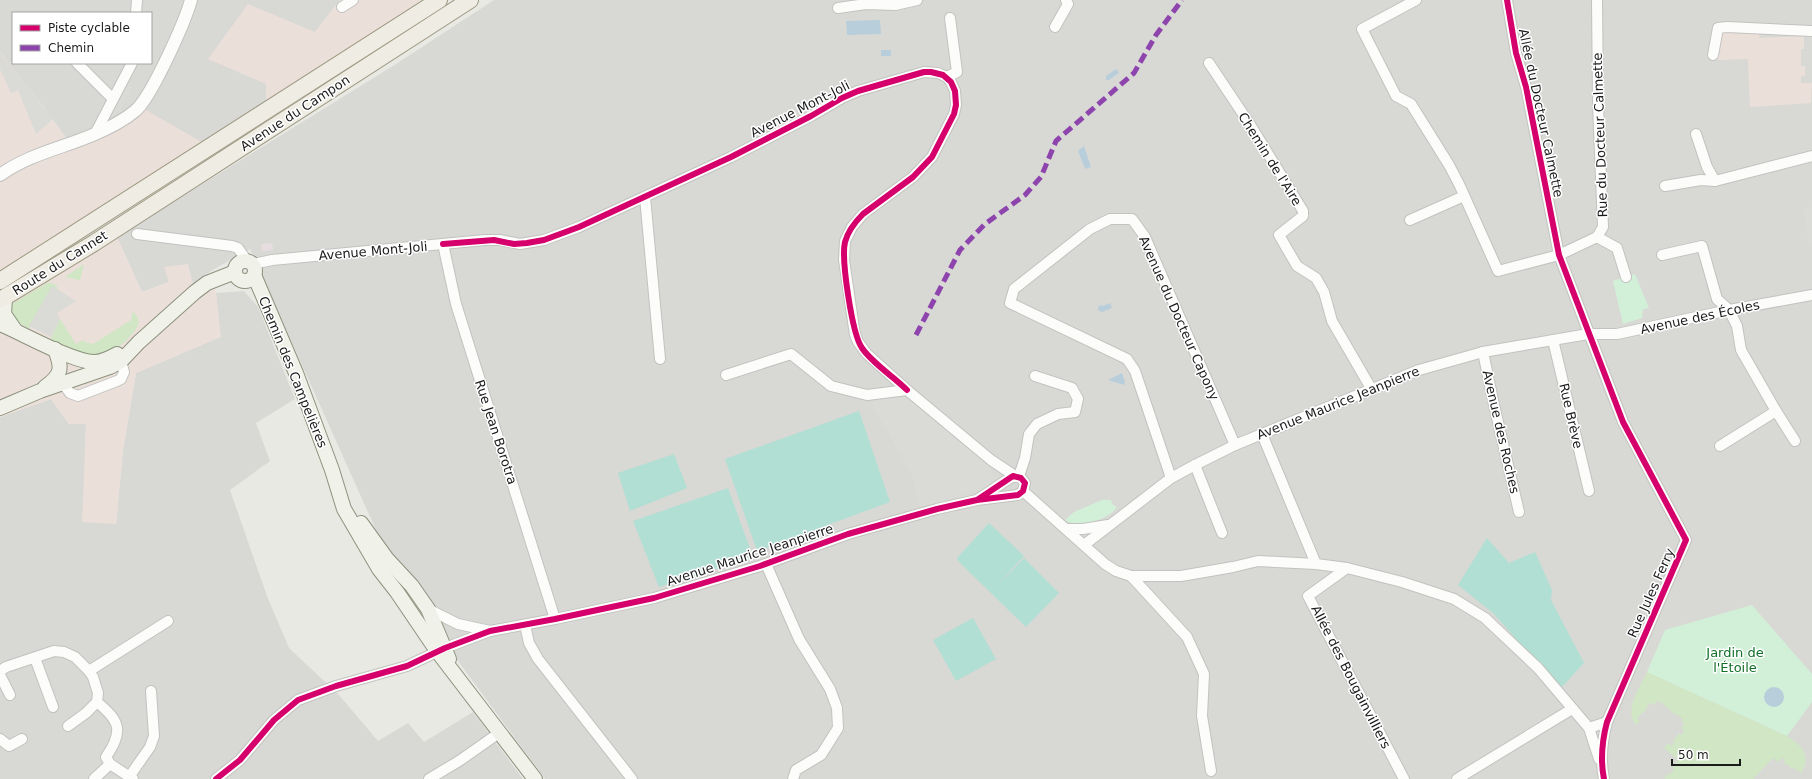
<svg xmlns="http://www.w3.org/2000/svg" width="1812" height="779" font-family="'DejaVu Sans',sans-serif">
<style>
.residential{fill:#d8d8d5;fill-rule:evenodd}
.commercial{fill:#ebdfd9}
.industrial{fill:#e7dde1}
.grass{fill:#d0e6c4}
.park{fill:#d2f0d7}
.pitch{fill:#b1dfd3}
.parking{fill:#dadad7}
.water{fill:#b9cedb}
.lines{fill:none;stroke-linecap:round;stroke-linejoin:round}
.minor-casing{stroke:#c2c2c0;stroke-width:12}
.tertiary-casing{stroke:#c2c2c0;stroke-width:14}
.secondary-casing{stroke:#8d927e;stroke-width:16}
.primary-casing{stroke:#9d9983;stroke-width:18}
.minor{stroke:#fcfcfb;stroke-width:10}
.tertiary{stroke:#fcfcfb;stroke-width:12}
.secondary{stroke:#f0f2e9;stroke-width:14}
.primary{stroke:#efece3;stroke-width:16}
.quiet{stroke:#8e44ad;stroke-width:5;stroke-dasharray:10 5;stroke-linecap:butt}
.cycleway-casing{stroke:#fff;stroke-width:8}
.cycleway{stroke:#d6006c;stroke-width:6}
.labels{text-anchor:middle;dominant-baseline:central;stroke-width:3;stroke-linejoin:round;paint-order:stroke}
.street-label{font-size:13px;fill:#1b1b1b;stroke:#fff}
.park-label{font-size:13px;fill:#12702a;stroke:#fff}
</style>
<rect width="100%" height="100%" fill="#e9e9e4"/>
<g class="residential">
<path d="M 0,0 L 340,0 L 315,32 L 266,84 L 266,102 L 205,144 L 114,123 L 66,138 L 43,106 L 2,55 L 0,51 ZM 13,13 L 151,13 L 151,63 L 13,63 Z"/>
<path d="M 494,0 L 1812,0 L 1812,779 L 545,779 L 455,657 L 380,539 L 250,249 L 211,271 L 193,285 L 165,267 L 169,282 L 142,292 L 117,237 L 396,64 Z"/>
<path d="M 244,291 L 258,307 L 295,399 L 256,423 L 270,461 L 230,490 L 267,596 L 289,648 L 339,695 L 378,741 L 408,723 L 424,742 L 473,712 L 523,779 L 0,779 L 0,417 L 51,399 L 69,424 L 86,424 L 85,444 L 116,524 L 123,450 L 136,373 L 220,337 L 216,293 Z"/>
</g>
<g class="commercial">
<path d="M 340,0 L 427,0 L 266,102 L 266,84 L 208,59 L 248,4 L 315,32 Z"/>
<path d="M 1760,31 L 1759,38 L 1804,36 L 1804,49 L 1801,49 L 1801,66 L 1805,66 L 1805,76 L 1801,76 L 1801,83 L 1812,83 L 1811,103 L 1750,107 L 1748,59 L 1718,60 L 1717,39 L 1720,34 L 1725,32 Z"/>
<path d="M 0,51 L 66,138 L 114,123 L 146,110 L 205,144 L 42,243 L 28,258 L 0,275 Z"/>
<path d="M 117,237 L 142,292 L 169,282 L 164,267 L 188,264 L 193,284 L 211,272 L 216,293 L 221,337 L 136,373 L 123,450 L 116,524 L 82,522 L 86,424 L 69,424 L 51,399 L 0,417 L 0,306 Z"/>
</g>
<path class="industrial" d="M 272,243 L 273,250 L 262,251 L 261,244 Z"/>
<g class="grass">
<path d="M 84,264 L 80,280 L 65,277 Z"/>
<path d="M 49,282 L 56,285 L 58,290 L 52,287 L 29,329 L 14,319 L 9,307 L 12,304 Z"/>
<path d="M 133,311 C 136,315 140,319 138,325 C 132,339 109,357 94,356 C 80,356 63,345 50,340 L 60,319 L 76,344 L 83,340 L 85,342 L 93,344 L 131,320 Z"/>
<path d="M 1647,672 L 1787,736 C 1802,745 1812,756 1801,773 L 1794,768 L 1793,769 L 1783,762 L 1785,761 L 1782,758 L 1778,762 L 1773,758 L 1753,779 L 1666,779 L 1664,778 L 1667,774 L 1669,775 L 1674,769 L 1673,767 L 1678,760 L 1664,748 L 1668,743 L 1672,746 L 1674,743 L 1673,741 L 1679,733 L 1681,735 L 1684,731 L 1681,728 L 1684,724 L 1682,721 L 1683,719 L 1676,714 L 1675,715 L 1661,702 L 1660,703 L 1657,701 L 1653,705 L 1650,703 L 1646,707 L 1648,708 L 1637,718 L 1640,721 L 1636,725 C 1623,711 1640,687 1647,672 Z"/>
</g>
<g class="park">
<path d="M 1635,274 L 1649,308 L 1643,309 L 1642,318 L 1623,324 L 1613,281 Z"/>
<path d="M 1102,500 L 1111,500 L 1112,504 L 1117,507 C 1109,520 1077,529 1065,520 L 1074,512 Z"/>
<path d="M 1752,605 L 1812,674 L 1812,702 L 1787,736 L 1647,672 L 1665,630 Z"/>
</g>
<g class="pitch">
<path d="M 859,411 L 890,502 L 757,551 L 725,459 Z"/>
<path d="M 674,454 L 687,488 L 630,511 L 618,473 Z"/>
<path d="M 728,488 L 753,557 L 659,587 L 633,521 Z"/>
<path d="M 989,523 L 1024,556 L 993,590 L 1024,558 L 1059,593 L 1026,627 L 959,562 L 957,558 Z"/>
<path d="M 1487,538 L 1509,563 L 1535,552 L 1552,590 L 1551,600 L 1584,663 L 1560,689 L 1494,614 L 1458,585 Z"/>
<path d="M 973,618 L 996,659 L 956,681 L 933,640 Z"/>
</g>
<g class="parking">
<path d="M 0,51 L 2,55 L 53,119 L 36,134 L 18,90 L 11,93 L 0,69 Z"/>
<path d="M 126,84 L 132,87 L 120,110 L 108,118 Z"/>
<path d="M 1812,207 L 1812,244 L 1809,244 L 1803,208 Z"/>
<path d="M 52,286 L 76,301 L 57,313 L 60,319 L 51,337 L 29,326 Z"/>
<path d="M 904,396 L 979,456 L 990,467 L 993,480 L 988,487 L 982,490 L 920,507 L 913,477 L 870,401 Z"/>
</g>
<g class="water">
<path d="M 880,20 L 881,34 L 847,35 L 846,21 Z"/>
<rect x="881" y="50" width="10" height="6"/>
<path d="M 1116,69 L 1119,73 L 1109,80 L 1106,80 L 1106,76 Z"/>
<path d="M 1084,146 L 1091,167 L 1085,169 L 1078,151 Z"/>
<path d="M 1110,303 L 1112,308 L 1102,312 L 1098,310 L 1099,305 L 1103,306 Z"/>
<path d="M 1122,373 L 1125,382 L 1124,385 L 1108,380 Z"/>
<circle cx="1774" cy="697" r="10"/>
</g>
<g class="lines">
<defs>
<g id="minor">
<path d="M 1416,0 L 1362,29 L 1396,96 L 1411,104 L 1449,165 L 1459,184 L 1498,271 L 1559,255 L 1597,237 L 1603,227 L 1598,104 L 1597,0"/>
<path d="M 1507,0 L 1516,53 L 1526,87 L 1559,255 L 1623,422 L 1686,540 L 1607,722 C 1602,741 1600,759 1604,779"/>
<path d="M 342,7 L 353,0"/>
<path d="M 838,8 L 866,4 L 895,5 L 917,0"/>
<path d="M 136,13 L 137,0"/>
<path d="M 1055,27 L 1068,4 L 1066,0"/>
<path d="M 1713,55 L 1718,28 L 1727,27 L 1812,31"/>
<path d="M 77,63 L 113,99"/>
<path d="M 1209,63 L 1251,126 L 1303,211 L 1303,216 L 1279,235 L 1297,266 L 1316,278 L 1324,292 L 1332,321 L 1372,390"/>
<path d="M 947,77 L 957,72 L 950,18"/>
<path d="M 95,134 L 132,63"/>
<path d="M 1696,134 L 1707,167 L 1715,181"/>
<path d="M 1665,186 L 1701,180 L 1715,181 L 1812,156"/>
<path d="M 645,197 L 660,359"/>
<path d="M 1410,220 L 1464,196"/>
<path d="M 137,234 L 232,246 L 238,248 L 247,261"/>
<path d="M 1597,237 L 1617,248 L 1626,277"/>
<path d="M 443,244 L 456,304 L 555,619"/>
<path d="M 1662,255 L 1702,246 L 1717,299 L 1729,310 L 1737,326 L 1741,350 L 1776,411 L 1720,446"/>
<path d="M 253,264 L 272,260 L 485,240 L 500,240 L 520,244 L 544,240 L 579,227 L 731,157 L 811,116 L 842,98 L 858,91 L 924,72 L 938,73 L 947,77 L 951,82 L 955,91 L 956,105 L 954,114 L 932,157 L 913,177 L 863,214 L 852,227 L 845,241 L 844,260 L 855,335 L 858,342 L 867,354 L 907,390 L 991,460 L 1015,476"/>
<path d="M 1553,340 L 1589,491"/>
<path d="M 1483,352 L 1494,405 L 1519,512"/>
<path d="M 726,375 L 791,354 L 831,386 L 867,395 L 907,390"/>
<path d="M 63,384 L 70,393 L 78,396 L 117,381 L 121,379 L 124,372 L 121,361"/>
<path d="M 1776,411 L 1795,441"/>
<path d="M 1262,434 L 1316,564"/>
<path d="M 1195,465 L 1222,533"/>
<path d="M 1019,476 L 1025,458 L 1029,434 L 1037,424 L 1058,414 L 1075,412 L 1078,399 L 1072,388 L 1035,376"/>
<path d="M 1171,478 L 1135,371 L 1127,359 L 1010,303 L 1014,289 L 1090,229 L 1110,219 L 1132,219 L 1145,237 L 1235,445"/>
<path d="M 1023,491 L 1105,564 L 1116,571 L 1131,576 L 1181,576 L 1233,567 L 1258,561 L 1316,564 L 1347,568 L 1402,582 L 1454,599 L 1485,618 L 1538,668 L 1589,728 L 1607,722"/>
<path d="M 1067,529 L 1083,529 L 1108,525"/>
<path d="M 1084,545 L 1171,478 L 1195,465 L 1235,445 L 1419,370 L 1483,352 L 1588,334 L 1617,334 L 1729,310 L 1812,295"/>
<path d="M 766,564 L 799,639 L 830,689 L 837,708 L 838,728 L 821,755 L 796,770 L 793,779"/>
<path d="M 1347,568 L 1308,596 L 1404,779"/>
<path d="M 1131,576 L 1187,637 L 1204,674 L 1202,716 L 1211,771"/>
<path d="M 428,609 L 458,624 L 490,631"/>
<path d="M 525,625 L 529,643 L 538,659 L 632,779"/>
<path d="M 35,658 L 53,707"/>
<path d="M 0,671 L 6,667 L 54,651 L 64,652 L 75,657 L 89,671 L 93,677 L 98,693 L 97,702 C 120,721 124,731 106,757 L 110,764 L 133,779"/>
<path d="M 89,671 L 168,621"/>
<path d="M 0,675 L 10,695"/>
<path d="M 68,726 L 86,713 L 97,702"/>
<path d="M 1589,728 L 1599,759"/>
<path d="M 0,739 L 9,746 L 22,739"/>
<path d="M 129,777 L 150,747 L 154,736 L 151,691"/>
<path d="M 94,779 L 110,764"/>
<path d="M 216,779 L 240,760 L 274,720 L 298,700 L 336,686 L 407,666 L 445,648 L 490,631 L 555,619 L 654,598 L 760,566 L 848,534 L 937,509 L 977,500 L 1018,495 L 1023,491 L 1025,483 L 1021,478 L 1013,476 L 977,500"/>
<path d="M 429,779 L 459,761 L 499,733"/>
<path d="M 1457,779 L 1572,709"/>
</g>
<path id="tertiary" d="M 0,175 C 29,154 63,148 95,134 C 109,128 123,121 135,111 C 151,98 185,22 191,0"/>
<g id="secondary">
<circle cx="245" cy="271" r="10"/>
<path d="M 254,275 L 296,373 L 332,470 L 344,509 L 379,569 L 397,592 L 437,651 L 535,779"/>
<path d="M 5,298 L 4,314 L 15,330"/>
<path d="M 0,324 C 22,333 73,362 94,362 C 102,362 110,358 117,354"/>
<path d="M 45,387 C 63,374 62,368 55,349"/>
<path d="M 0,408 L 40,391 L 110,367 L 121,361 L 139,342 L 195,292 L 207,283 L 235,272"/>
<path d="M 361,523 L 387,559 L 412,586 L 428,609 L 449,659"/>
</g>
<g id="primary">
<path d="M 0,281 L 439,0"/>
<path d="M 0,300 L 94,243 L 470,0"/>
</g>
</defs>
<use href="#minor" class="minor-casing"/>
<use href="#tertiary" class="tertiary-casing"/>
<use href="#secondary" class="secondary-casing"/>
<use href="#primary" class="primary-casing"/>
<use href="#minor" class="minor"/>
<use href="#tertiary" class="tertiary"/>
<use href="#secondary" class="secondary"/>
<use href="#primary" class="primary"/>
<path class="quiet" d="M 916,335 L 960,250 L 985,224 L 1025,195 L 1041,177 L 1056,141 L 1134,73 L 1156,35 L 1182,0"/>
<defs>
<g id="cycleway">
<path d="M 1507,0 L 1516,53 L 1526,87 L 1559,255 L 1623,422 L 1686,540 L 1607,722 C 1602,741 1600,759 1604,779"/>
<path d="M 443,244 L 494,240 L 514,244 L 527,243 L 544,240 L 579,227 L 731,157 L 811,116 L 842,98 L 858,91 L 924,72 L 931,72 L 943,75 L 951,82 L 955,91 L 956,105 L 954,114 L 932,157 L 913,177 L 863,214 C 855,222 848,231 845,242 C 841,259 852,334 862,348 C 872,363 893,376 907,390"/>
<path d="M 216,779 L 240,760 L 274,720 L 298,700 L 336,686 L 407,666 L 445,648 L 490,631 L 555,619 L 654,598 L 760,566 L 848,534 L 937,509 L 977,500 L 1018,495 L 1023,491 L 1025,483 L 1021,478 L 1013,476 L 977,500"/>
</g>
</defs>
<use href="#cycleway" class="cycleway-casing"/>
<use href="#cycleway" class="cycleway"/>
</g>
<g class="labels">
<g class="street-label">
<text transform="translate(800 109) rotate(-27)">Avenue Mont-Joli</text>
<text transform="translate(295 113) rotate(-33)">Avenue du Campon</text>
<text transform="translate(1541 113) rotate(78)">Allée du Docteur Calmette</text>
<text transform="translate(1600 135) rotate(-92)">Rue du Docteur Calmette</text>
<text transform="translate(1270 159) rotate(58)">Chemin de l'Aire</text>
<text transform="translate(373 251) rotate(-5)">Avenue Mont-Joli</text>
<text transform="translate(60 263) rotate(-32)">Route du Cannet</text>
<text transform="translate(1700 317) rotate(-12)">Avenue des Écoles</text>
<text transform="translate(1179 318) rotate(66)">Avenue du Docteur Capony</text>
<text transform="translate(293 372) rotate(68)">Chemin des Campelières</text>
<text transform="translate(1338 403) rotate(-22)">Avenue Maurice Jeanpierre</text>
<text transform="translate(1571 416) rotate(77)">Rue Brève</text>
<text transform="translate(496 432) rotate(72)">Rue Jean Borotra</text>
<text transform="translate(1501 432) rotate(77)">Avenue des Roches</text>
<text transform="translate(750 555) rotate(-18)">Avenue Maurice Jeanpierre</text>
<text transform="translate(1651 593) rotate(-66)">Rue Jules Ferry</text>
<text transform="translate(1351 677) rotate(63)">Allée des Bougainvilliers</text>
</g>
<g class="park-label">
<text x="1735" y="652">Jardin de<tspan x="1735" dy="15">l'Étoile</tspan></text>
</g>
</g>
<rect x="12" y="12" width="140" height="52" fill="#ffffff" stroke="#a4a4a4"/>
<rect x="20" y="25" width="20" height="6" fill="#d6006c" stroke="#a4a4a4"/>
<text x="48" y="32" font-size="12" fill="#1b1b1b">Piste cyclable</text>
<rect x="20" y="45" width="20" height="6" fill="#8e44ad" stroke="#a4a4a4"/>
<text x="48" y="52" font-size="12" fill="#1b1b1b">Chemin</text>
<path d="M1672 759v6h68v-6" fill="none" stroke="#1b1b1b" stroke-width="2"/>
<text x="1678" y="759" font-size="12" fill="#1b1b1b" stroke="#ffffff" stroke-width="3" paint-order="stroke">50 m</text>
</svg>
